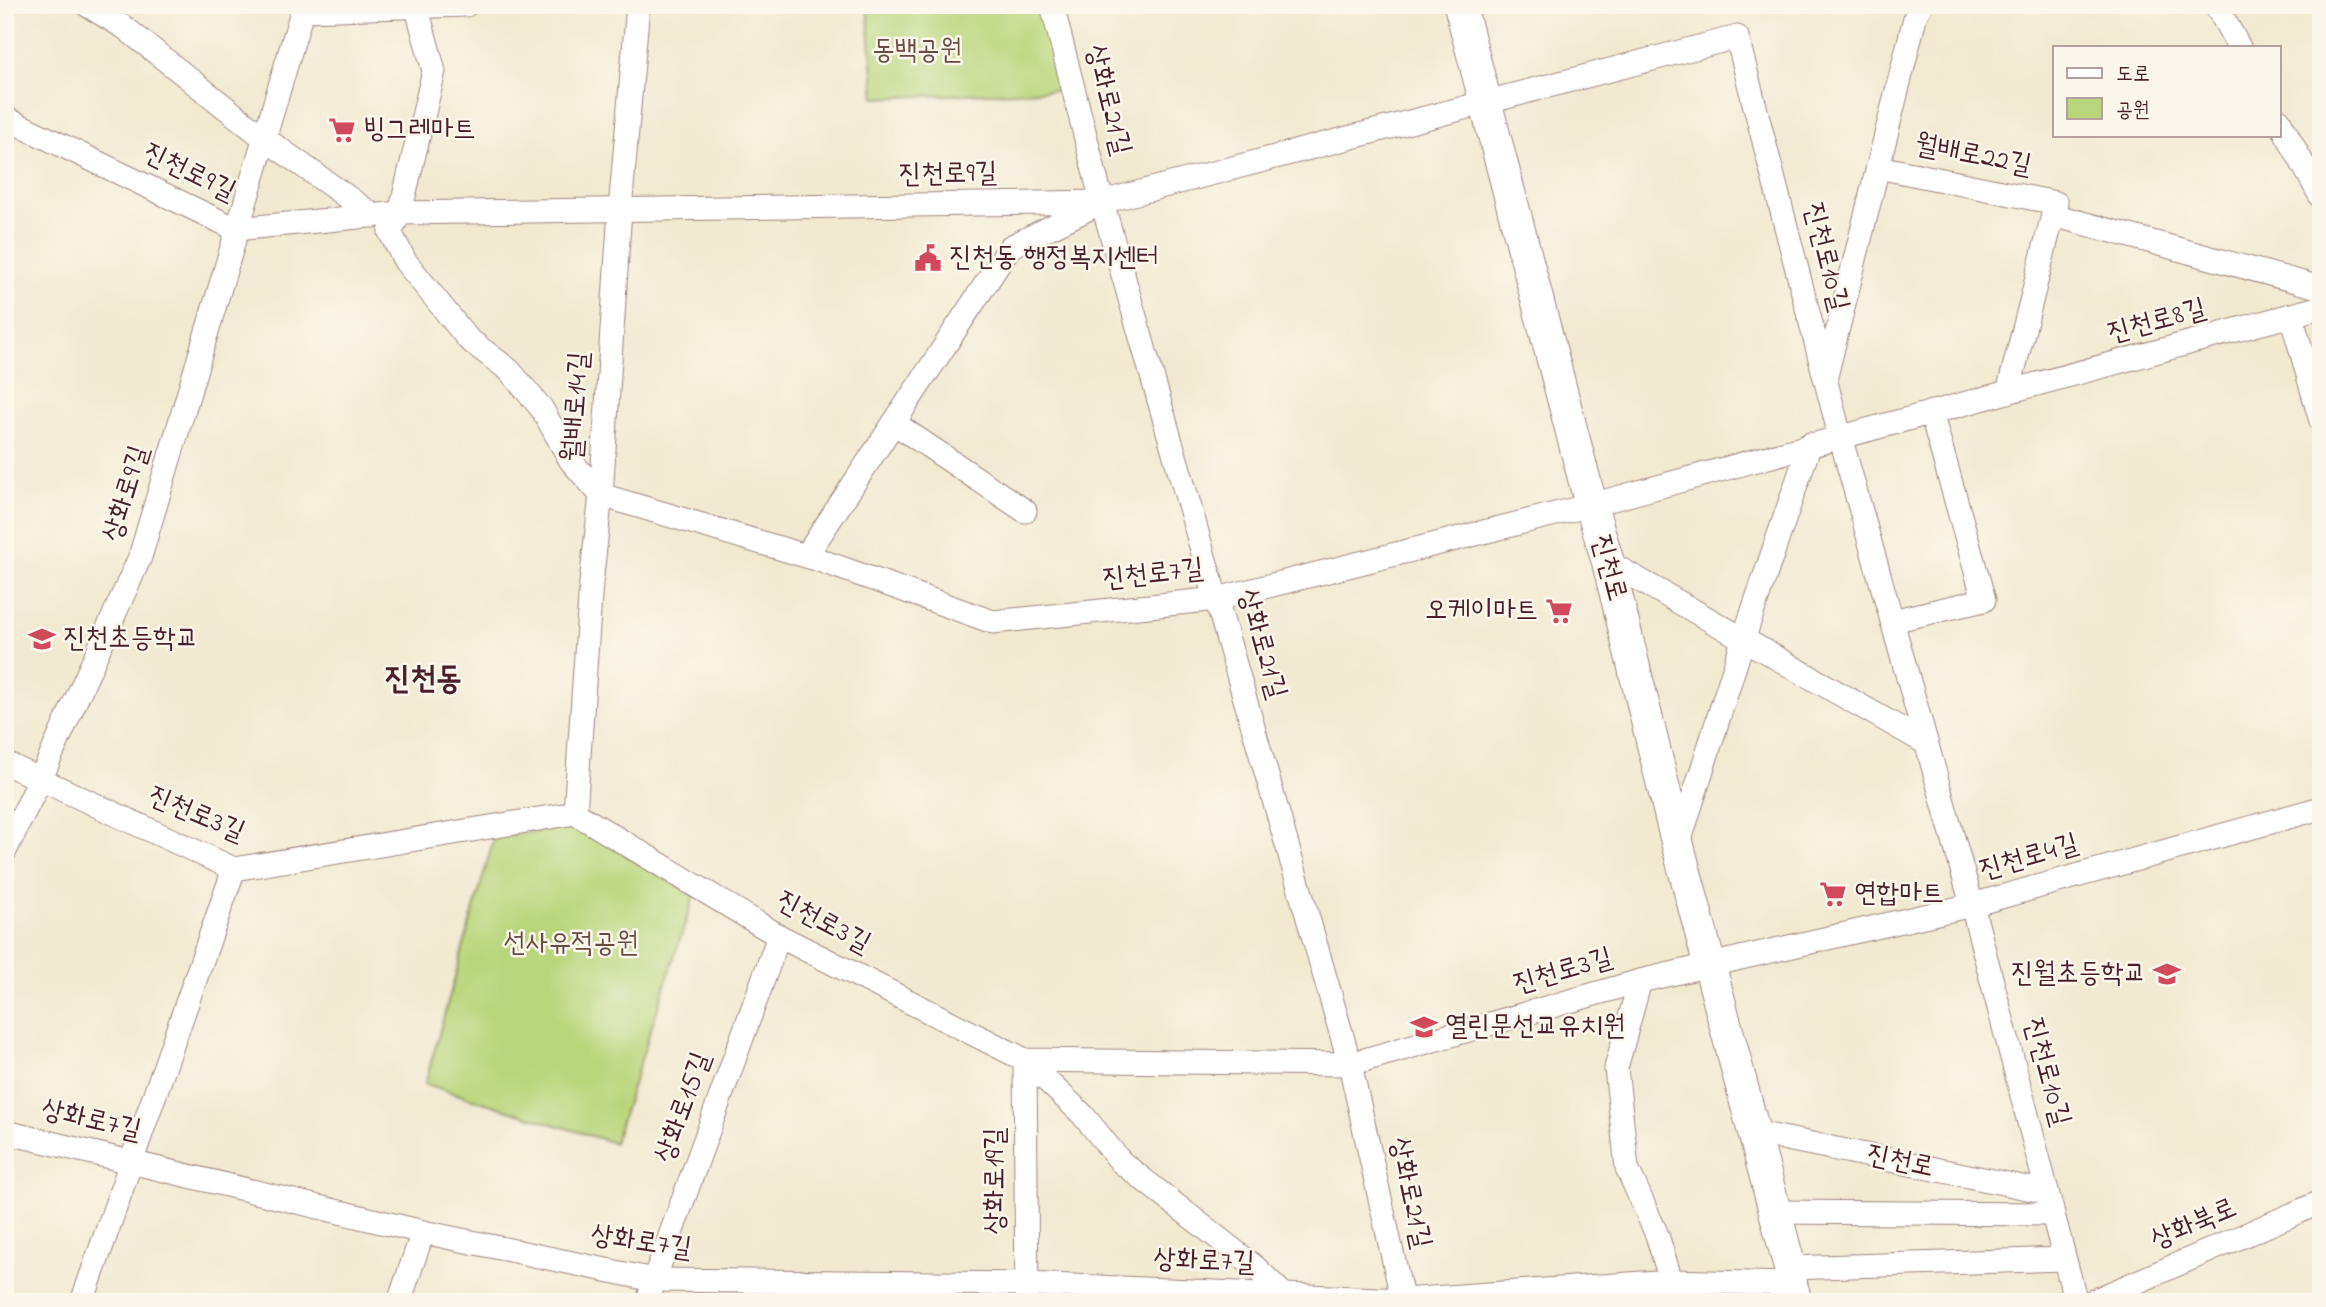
<svg xmlns="http://www.w3.org/2000/svg" width="2326" height="1307" font-family="'Indie Flower','Poor Story',sans-serif">
<style>
.green{fill:#b9d67c;stroke:#827a54;stroke-width:2}
.lines{fill:none;stroke-linecap:round;stroke-linejoin:round}
.minor-casing{stroke:#9e847e;stroke-width:25}
.secondary-casing{stroke:#9e847e;stroke-width:34}
.minor{stroke:#fff;stroke-width:23}
.secondary{stroke:#fff;stroke-width:32}
.labels{text-anchor:middle;dominant-baseline:central;stroke-width:5;stroke-linejoin:round;paint-order:stroke}
.park-label{font-size:28px;fill:#664d3f;stroke:#fbf7ec}
.street-label{font-size:28px;fill:#4a1f2b;stroke:#fbf7ec}
.poi-label{font-size:28px;fill:#4a1f2b;stroke:#fbf7ec;text-anchor:start}
.quarter-label{font-size:32px;font-weight:bold;fill:#4a1f2b;stroke:#fbf7ec}
</style>
<rect width="100%" height="100%" fill="#fbf7ec"/>
<filter id="ink" filterUnits="userSpaceOnUse"><feTurbulence type="fractalNoise" baseFrequency=".0143" numOctaves="2"/><feDisplacementMap in="SourceGraphic" scale="14" xChannelSelector="R" yChannelSelector="G"/><feConvolveMatrix kernelMatrix="1 2 1 2 8 2 1 2 1" color-interpolation-filters="sRGB"/></filter>
<filter id="wash" filterUnits="userSpaceOnUse"><feTurbulence type="fractalNoise" baseFrequency=".00686" numOctaves="4" result="noise"/><feDisplacementMap in="SourceGraphic" scale="28" xChannelSelector="R" yChannelSelector="G"/><feGaussianBlur stdDeviation="1.57" result="paint"/><feColorMatrix in="noise" values="0 0 0 0 0 0 0 0 0 0 0 0 0 0 0 0 0 1.4 0 .05"/><feComposite in="paint" operator="in"/></filter>
<g filter="url(#wash)">
<rect width="100%" height="100%" fill="#f1e9d0"/>
<g class="green">
<path d="M 867,5 L 1042,5 L 1062,90 L 875,98 Z"/>
<path d="M 570,826 L 585,831 L 694,896 L 614,1143 L 425,1084 L 494,838 Z"/>
</g>
</g>
<g filter="url(#ink)">
<g class="lines">
<defs>
<g id="minor">
<path d="M 87,5 L 125,28 L 264,138 L 374,216"/>
<path d="M 416,5 L 434,71 L 400,213 L 390,232 L 405,261 L 468,339 L 509,370 L 542,409 L 571,461 L 601,495 L 816,559 L 993,622 L 1217,599 L 1591,505 L 2321,307"/>
<path d="M 1052,5 L 1102,202 L 1350,1064 L 1403,1302"/>
<path d="M 2216,5 L 2239,47"/>
<path d="M 303,10 L 466,5"/>
<path d="M 5,118 L 236,229 L 400,213 L 1102,202 L 1737,37 L 1840,436 L 1972,905 L 2076,1302"/>
<path d="M 2279,120 L 2321,197"/>
<path d="M 1878,167 L 2056,203 L 2008,392"/>
<path d="M 2053,215 L 2321,288"/>
<path d="M 2291,315 L 2321,421"/>
<path d="M 1826,376 L 1916,14 L 1921,5"/>
<path d="M 894,423 L 1025,511"/>
<path d="M 806,556 L 1010,247 L 1096,205"/>
<path d="M 1608,562 L 1926,743"/>
<path d="M 1892,621 L 1984,600 L 1931,412"/>
<path d="M 5,763 L 234,869 L 575,813 L 779,936 L 1025,1060 L 1350,1064 L 1640,981 L 1972,905 L 2321,808"/>
<path d="M 575,813 L 591,583 L 601,495 L 620,210 L 638,5"/>
<path d="M 1678,846 L 1743,640 L 1810,444"/>
<path d="M 5,851 L 41,778 L 140,557 L 304,5"/>
<path d="M 1640,981 L 1616,1068 L 1627,1168 L 1657,1235 L 1671,1281 L 1691,1302"/>
<path d="M 1025,1060 L 1083,1115 L 1121,1162 L 1255,1267 L 1284,1295"/>
<path d="M 1025,1060 L 1027,1302"/>
<path d="M 5,1132 L 423,1232 L 654,1280 L 1026,1284 L 1403,1300 L 1671,1281 L 1791,1284"/>
<path d="M 1753,1132 L 2047,1192"/>
<path d="M 1774,1212 L 2053,1214"/>
<path d="M 1790,1268 L 2064,1259"/>
<path d="M 82,1302 L 234,869"/>
<path d="M 399,1302 L 423,1232"/>
<path d="M 648,1302 L 654,1280 L 779,936"/>
<path d="M 2091,1302 L 2321,1202"/>
</g>
<path id="secondary" d="M 1460,5 L 1591,505 L 1608,562 L 1678,846 L 1790,1268 L 1791,1284 L 1796,1302"/>
</defs>
<use href="#minor" class="minor-casing"/>
<use href="#secondary" class="secondary-casing"/>
<use href="#minor" class="minor"/>
<use href="#secondary" class="secondary"/>
</g>
</g>
<defs>
<symbol id="supermarket-bare" viewBox="-9 -9 18 18"><path d="M-6-5.5h2.5l.6 2H6L4.5 2H-2.5L-4.4-4H-6ZM-1.5 3.2a1.3 1.3 0 1 0 .1 0ZM3 3.2a1.3 1.3 0 1 0 .1 0Z" fill="#d1495b" stroke="#fbf7ec" stroke-width="2.5" paint-order="stroke"/></symbol>
<symbol id="civic-bare" viewBox="-9 -9 18 18"><path d="M-.6-6.5H3V-4.5H.6V-3L4-1V1h2V6H-6V1h2V-1L-.6-3ZM-1.2 2.5V6h2.4V2.5Z" fill="#d1495b" stroke="#fbf7ec" stroke-width="2.5" paint-order="stroke"/></symbol>
<symbol id="school-bare" viewBox="-9 -9 18 18"><path d="M0-5L7-2L0 1L-7-2ZM-4 1L0 2.5L4 1V4Q0 6-4 4Z" fill="#d1495b" stroke="#fbf7ec" stroke-width="2.5" paint-order="stroke"/></symbol>
</defs>
<g fill-rule="evenodd">
<use href="#supermarket-bare" x="323" y="111" width="38" height="38"/>
<use href="#civic-bare" x="909" y="239" width="38" height="38"/>
<use href="#supermarket-bare" x="1540" y="592" width="38" height="38"/>
<use href="#school-bare" x="23" y="620" width="38" height="38"/>
<use href="#supermarket-bare" x="1814" y="875" width="38" height="38"/>
<use href="#school-bare" x="2148" y="955" width="38" height="38"/>
<use href="#school-bare" x="1405" y="1008" width="38" height="38"/>
</g>
<g class="labels">
<g class="park-label">
<text x="917" y="51">동백공원</text>
<text x="571" y="944">선사유적공원</text>
</g>
<g class="street-label">
<text transform="translate(1107 100) rotate(76)">상화로21길</text>
<text transform="translate(1973 156) rotate(11)">월배로22길</text>
<text transform="translate(189 173) rotate(26)">진천로9길</text>
<text transform="translate(948 175) rotate(-1)">진천로9길</text>
<text transform="translate(1825 257) rotate(76)">진천로10길</text>
<text transform="translate(2157 322) rotate(-15)">진천로8길</text>
<text transform="translate(577 407) rotate(-86)">월배로14길</text>
<text transform="translate(127 494) rotate(-73)">상화로9길</text>
<text transform="translate(1608 568) rotate(75)">진천로</text>
<text transform="translate(1153 575) rotate(-6)">진천로7길</text>
<text transform="translate(1261 644) rotate(74)">상화로21길</text>
<text transform="translate(196 815) rotate(23)">진천로3길</text>
<text transform="translate(2029 858) rotate(-16)">진천로4길</text>
<text transform="translate(823 923) rotate(28)">진천로3길</text>
<text transform="translate(1563 972) rotate(-16)">진천로3길</text>
<text transform="translate(2046 1072) rotate(75)">진천로10길</text>
<text transform="translate(684 1108) rotate(-70)">상화로15길</text>
<text transform="translate(91 1121) rotate(13)">상화로7길</text>
<text transform="translate(1900 1162) rotate(12)">진천로</text>
<text transform="translate(996 1181) rotate(-90)">상화로19길</text>
<text transform="translate(1409 1193) rotate(78)">상화로21길</text>
<text transform="translate(2194 1225) rotate(-23)">상화북로</text>
<text transform="translate(641 1243) rotate(8)">상화로7길</text>
<text transform="translate(1204 1262) rotate(2)">상화로7길</text>
</g>
<g class="poi-label">
<text x="363" y="130">빙그레마트</text>
<text x="949" y="258">진천동 행정복지센터</text>
<text x="1538" y="611" text-anchor="end">오케이마트</text>
<text x="63" y="639">진천초등학교</text>
<text x="1854" y="894">연합마트</text>
<text x="2146" y="974" text-anchor="end">진월초등학교</text>
<text x="1445" y="1027">열린문선교유치원</text>
</g>
<g class="quarter-label">
<text x="423" y="680">진천동</text>
</g>
</g>
<rect width="2326" height="1307" fill="none" stroke="#fbf7ec" stroke-width="28"/>
<rect x="2053" y="46" width="228" height="91" fill="#fbf7ec" stroke="#b4a19f" stroke-width="2"/>
<rect x="2067" y="68" width="35" height="10" fill="#ffffff" stroke="#b4a19f" stroke-width="2"/>
<text x="2116" y="80" font-size="21" fill="#4a1f2b">도로</text>
<rect x="2067" y="98" width="35" height="21" fill="#b9d67c" stroke="#b4a19f" stroke-width="2"/>
<text x="2116" y="116" font-size="21" fill="#4a1f2b">공원</text>
</svg>
